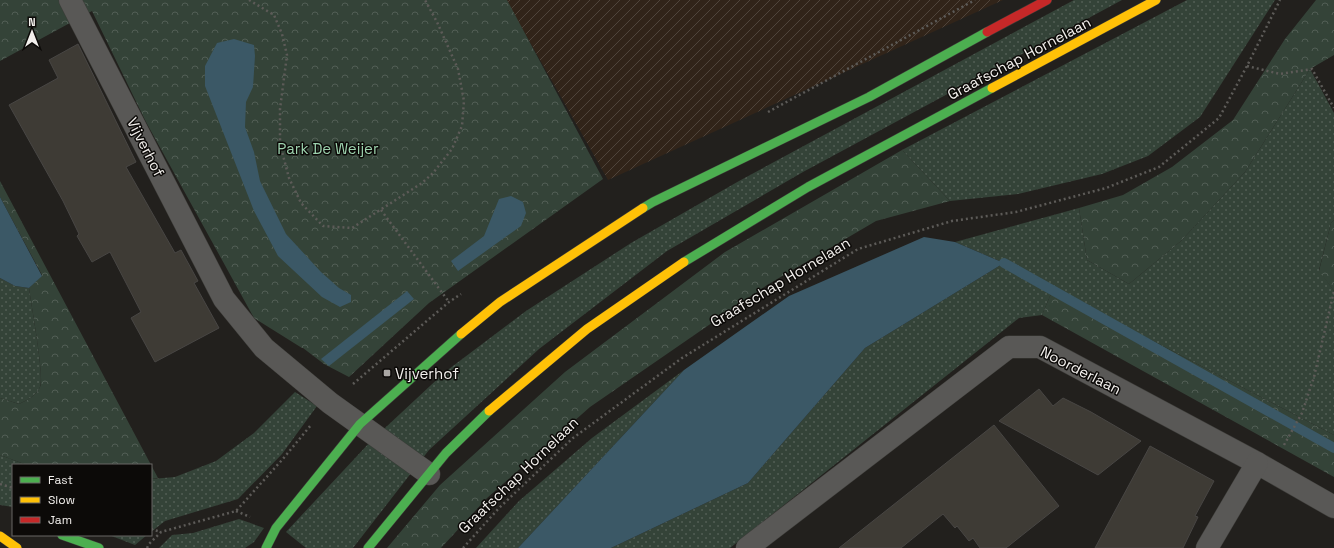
<svg xmlns="http://www.w3.org/2000/svg" width="1334" height="548" font-family="'Space Grotesk',sans-serif">
<style>
.industrial{fill:url(#industrial-furrows)}
.grass{fill:url(#grass-dots)}
.forest{fill:url(#forest-crowns)}
.water{fill:#3b5866}
.lines{fill:none;stroke-linecap:round;stroke-linejoin:round}
.stream{stroke:#3b5866;stroke-width:10}
.building{fill:#3e3b35;stroke:#484644}
.street-casing{stroke:#3d3c39;stroke-width:23}
.fast-casing{stroke:#3d3c39;stroke-width:10}
.slow-casing{stroke:#3d3c39;stroke-width:10}
.jam-casing{stroke:#3d3c39;stroke-width:10}
.path{stroke:#5d5b58;stroke-width:2.5;stroke-dasharray:2 3;stroke-linecap:butt}
.street{stroke:#595856;stroke-width:22}
.fast{stroke:#4caf50;stroke-width:9}
.slow{stroke:#ffc107;stroke-width:9}
.jam{stroke:#c62828;stroke-width:9}
.poi-dot{fill:#aaa7a4;stroke:#0c0a08;stroke-width:1.5}
.labels{text-anchor:middle;dominant-baseline:central;stroke-width:3;stroke-linejoin:round;paint-order:stroke}
.street-label{font-size:15px;fill:#f3f0ed;stroke:#0c0a08}
.park-label{font-size:15px;fill:#9ed3af;stroke:#0c0a08}
.poi-label{font-size:15px;fill:#f3f0ed;stroke:#0c0a08;text-anchor:start}
</style>
<defs>
<pattern id="industrial-furrows" width="10" height="10" patternUnits="userSpaceOnUse"><rect width="10" height="10" fill="#312419"/><path d="M-1 1l2-2M0 10L10 0M9 11l2-2" fill="none" stroke="#4f443b"/></pattern>
<pattern id="grass-dots" width="8" height="8" patternUnits="userSpaceOnUse"><rect width="8" height="8" fill="#344338"/><path d="M2 2h.1M6 6h.1" fill="none" stroke="#525e55" stroke-width="1.8" stroke-linecap="round"/></pattern>
<pattern id="forest-crowns" width="20" height="18" patternUnits="userSpaceOnUse"><rect width="20" height="18" fill="#344338"/><path d="M2 6a3 3 0 1 1 6 0M12 15a3 3 0 1 1 6 0" fill="none" stroke="#525e55"/></pattern>
</defs>
<rect width="100%" height="100%" fill="#22201d"/>
<path class="industrial" d="M 506,0 L 1003,0 L 608,180 Z"/>
<g class="grass">
<path d="M 1074,0 L 1122,0 L 803,172 L 667,251 L 539,349 L 429,450 L 353,548 L 306,548 L 286,532 L 371,441 L 445,372 L 526,311 L 631,243 L 739,181 Z"/>
<path d="M 1187,0 L 1275,0 L 1200,117 L 1148,156 L 1102,174 L 1018,194 L 950,201 L 902,150 Z"/>
<path d="M 1310,69 L 1334,113 L 1334,220 L 1331,223 L 1319,270 L 1334,291 L 1334,435 L 1053,289 L 1042,315 L 1019,318 L 730,548 L 611,548 L 748,483 L 865,348 L 1004,263 L 955,242 L 1079,208 L 1087,260 L 1129,284 L 1181,241 L 1245,172 Z"/>
<path d="M 0,278 L 15,286 L 29,288 C 31,304 45,378 40,387 C 36,396 27,400 19,404 L 0,398 Z"/>
<path d="M 684,370 L 518,548 L 476,548 L 519,501 L 592,438 Z"/>
<path d="M 295,392 L 317,406 L 282,454 L 238,499 L 165,521 L 151,532 L 151,479 L 175,477 L 216,461 L 254,433 Z"/>
<path d="M 0,455 L 27,465 L 13,465 L 13,507 L 0,505 Z"/>
<path d="M 239,519 L 264,528 L 254,542 L 245,548 L 159,548 L 172,535 L 193,533 Z"/>
<path d="M 109,535 L 147,535 L 135,545 Z"/>
</g>
<g class="forest">
<path d="M 0,0 L 507,0 L 603,179 L 429,303 L 349,377 L 324,364 L 303,348 L 302,348 L 254,318 L 146,122 L 92,11 L 0,61 Z"/>
<path d="M 1316,0 L 1334,0 L 1334,55 L 1310,69 L 1245,172 L 1181,241 L 1129,284 L 1087,260 L 1079,208 L 1123,195 L 1172,167 L 1233,120 L 1285,39 Z"/>
<path d="M 902,150 L 950,201 L 876,221 L 767,285 L 590,407 L 487,498 L 441,548 L 387,548 L 440,485 L 565,372 L 725,252 Z"/>
<path d="M 0,181 L 158,478 L 151,479 L 151,465 L 27,465 L 0,455 L 0,398 L 19,404 C 27,400 36,396 40,387 C 45,378 31,304 29,288 L 42,275 L 0,197 Z"/>
<path d="M 1334,220 L 1334,291 L 1319,271 L 1331,223 Z"/>
<path d="M 1053,289 L 1334,435 L 1334,477 L 1042,315 Z"/>
</g>
<g class="water">
<path d="M 234,39 L 254,45 L 255,56 L 253,87 L 246,102 L 245,127 L 254,152 L 260,181 L 286,234 L 321,272 L 339,288 L 351,295 L 351,302 L 340,307 L 322,297 L 278,256 L 254,211 L 205,86 L 205,66 L 217,43 Z"/>
<path d="M 511,196 L 523,202 L 526,213 L 521,226 L 458,271 L 451,261 L 484,236 L 499,199 Z"/>
<path d="M 0,197 L 42,276 L 29,288 L 15,286 L 0,278 Z"/>
<path d="M 924,237 L 955,242 L 1004,263 L 865,348 L 748,483 L 611,548 L 518,548 L 684,370 L 789,296 Z"/>
<path d="M 407,291 L 414,299 L 329,366 L 321,359 Z"/>
</g>
<g class="lines">
<path class="stream" d="M 1004,263 L 1334,448"/>
</g>
<g class="building">
<path d="M 78,44 L 136,162 L 126,167 L 175,253 L 181,250 L 198,281 L 194,283 L 219,328 L 155,362 L 131,318 L 141,312 L 110,252 L 92,262 L 77,236 L 79,234 L 63,201 L 9,105 L 58,78 L 49,60 Z"/>
<path d="M 1039,389 L 1053,406 L 1063,398 L 1091,412 L 1141,441 L 1098,475 L 999,421 Z"/>
<path d="M 994,425 L 1059,506 L 1006,548 L 980,548 L 973,538 L 969,541 L 957,526 L 955,528 L 943,514 L 901,548 L 839,548 Z"/>
<path d="M 1150,446 L 1214,481 L 1195,516 L 1198,517 L 1183,548 L 1095,548 Z"/>
</g>
<g class="lines">
<defs>
<g id="street">
<path d="M 70,0 L 224,299 L 264,348 L 330,403 L 429,474"/>
<path d="M 747,548 L 1009,347 L 1040,347 L 1257,463 L 1334,507"/>
<path d="M 1207,548 L 1257,463"/>
</g>
<g id="fast">
<path d="M 643,208 L 653,202 L 869,97 L 987,32"/>
<path d="M 684,262 L 808,187 L 992,88"/>
<path d="M 62,535 L 99,548"/>
<path d="M 266,548 L 276,528 L 360,424 L 461,334"/>
<path d="M 368,548 L 446,453 L 489,411"/>
</g>
<g id="slow">
<path d="M 992,88 L 1156,0"/>
<path d="M 461,334 L 500,302 L 643,208"/>
<path d="M 489,411 L 587,329 L 684,262"/>
<path d="M 0,536 L 17,548"/>
</g>
<path id="jam" d="M 987,32 L 1047,0"/>
</defs>
<use href="#street" class="street-casing"/>
<use href="#fast" class="fast-casing"/>
<use href="#slow" class="slow-casing"/>
<use href="#jam" class="jam-casing"/>
<g class="path">
<path d="M 249,0 L 274,15 L 282,34 L 287,55 L 280,109 L 280,144 L 289,178 L 301,203 L 323,226 L 352,228 L 422,183 L 433,173 L 452,149 L 462,126 L 464,101 L 458,69 L 437,22 L 425,0"/>
<path d="M 1247,66 L 1280,74 L 1312,69 L 1334,108"/>
<path d="M 768,112 L 975,0"/>
<path d="M 381,210 L 449,302"/>
<path d="M 353,384 L 449,302 L 461,294"/>
<path d="M 1284,445 L 1302,413 L 1314,377 L 1334,291"/>
<path d="M 0,484 L 13,488"/>
<path d="M 236,511 L 250,517"/>
<path d="M 151,529 L 161,532"/>
<path d="M 147,548 L 149,544 L 161,532 L 236,511 L 282,460 L 311,425"/>
<path d="M 463,548 L 499,508 L 573,438 L 682,358 L 858,249 L 952,221 L 1016,212 L 1106,188 L 1159,167 L 1219,118 L 1247,66 L 1280,0"/>
</g>
<use href="#street" class="street"/>
<use href="#fast" class="fast"/>
<use href="#slow" class="slow"/>
<use href="#jam" class="jam"/>
</g>
<rect class="poi-dot" x="383" y="369" width="8" height="8" rx="2"/>
<g class="labels">
<g class="street-label">
<text transform="translate(1019 58) rotate(-28)">Graafschap Hornelaan</text>
<text transform="translate(146 147) rotate(63)">Vijverhof</text>
<text transform="translate(780 282) rotate(-31)">Graafschap Hornelaan</text>
<text transform="translate(1081 370) rotate(27)">Noorderlaan</text>
<text transform="translate(518 475) rotate(-44)">Graafschap Hornelaan</text>
</g>
<g class="park-label">
<text x="328" y="148">Park De Weijer</text>
</g>
<g class="poi-label">
<text x="395" y="373">Vijverhof</text>
</g>
</g>
<rect x="12" y="464" width="140" height="72" fill="#0c0a08" stroke="#686664"/>
<rect x="20" y="477" width="20" height="6" fill="#4caf50" stroke="#686664"/>
<text x="48" y="484" font-size="12" fill="#f3f0ed">Fast</text>
<rect x="20" y="497" width="20" height="6" fill="#ffc107" stroke="#686664"/>
<text x="48" y="504" font-size="12" fill="#f3f0ed">Slow</text>
<rect x="20" y="517" width="20" height="6" fill="#c62828" stroke="#686664"/>
<text x="48" y="524" font-size="12" fill="#f3f0ed">Jam</text>
<g transform="translate(32 32)" stroke="#0c0a08" stroke-width="3" paint-order="stroke">
<path d="M0-3L7 15L0 10L-7 15Z" fill="#f3f0ed"/>
<text y="-6" font-size="11" font-weight="bold" text-anchor="middle" fill="#f3f0ed">N</text>
</g>
</svg>
